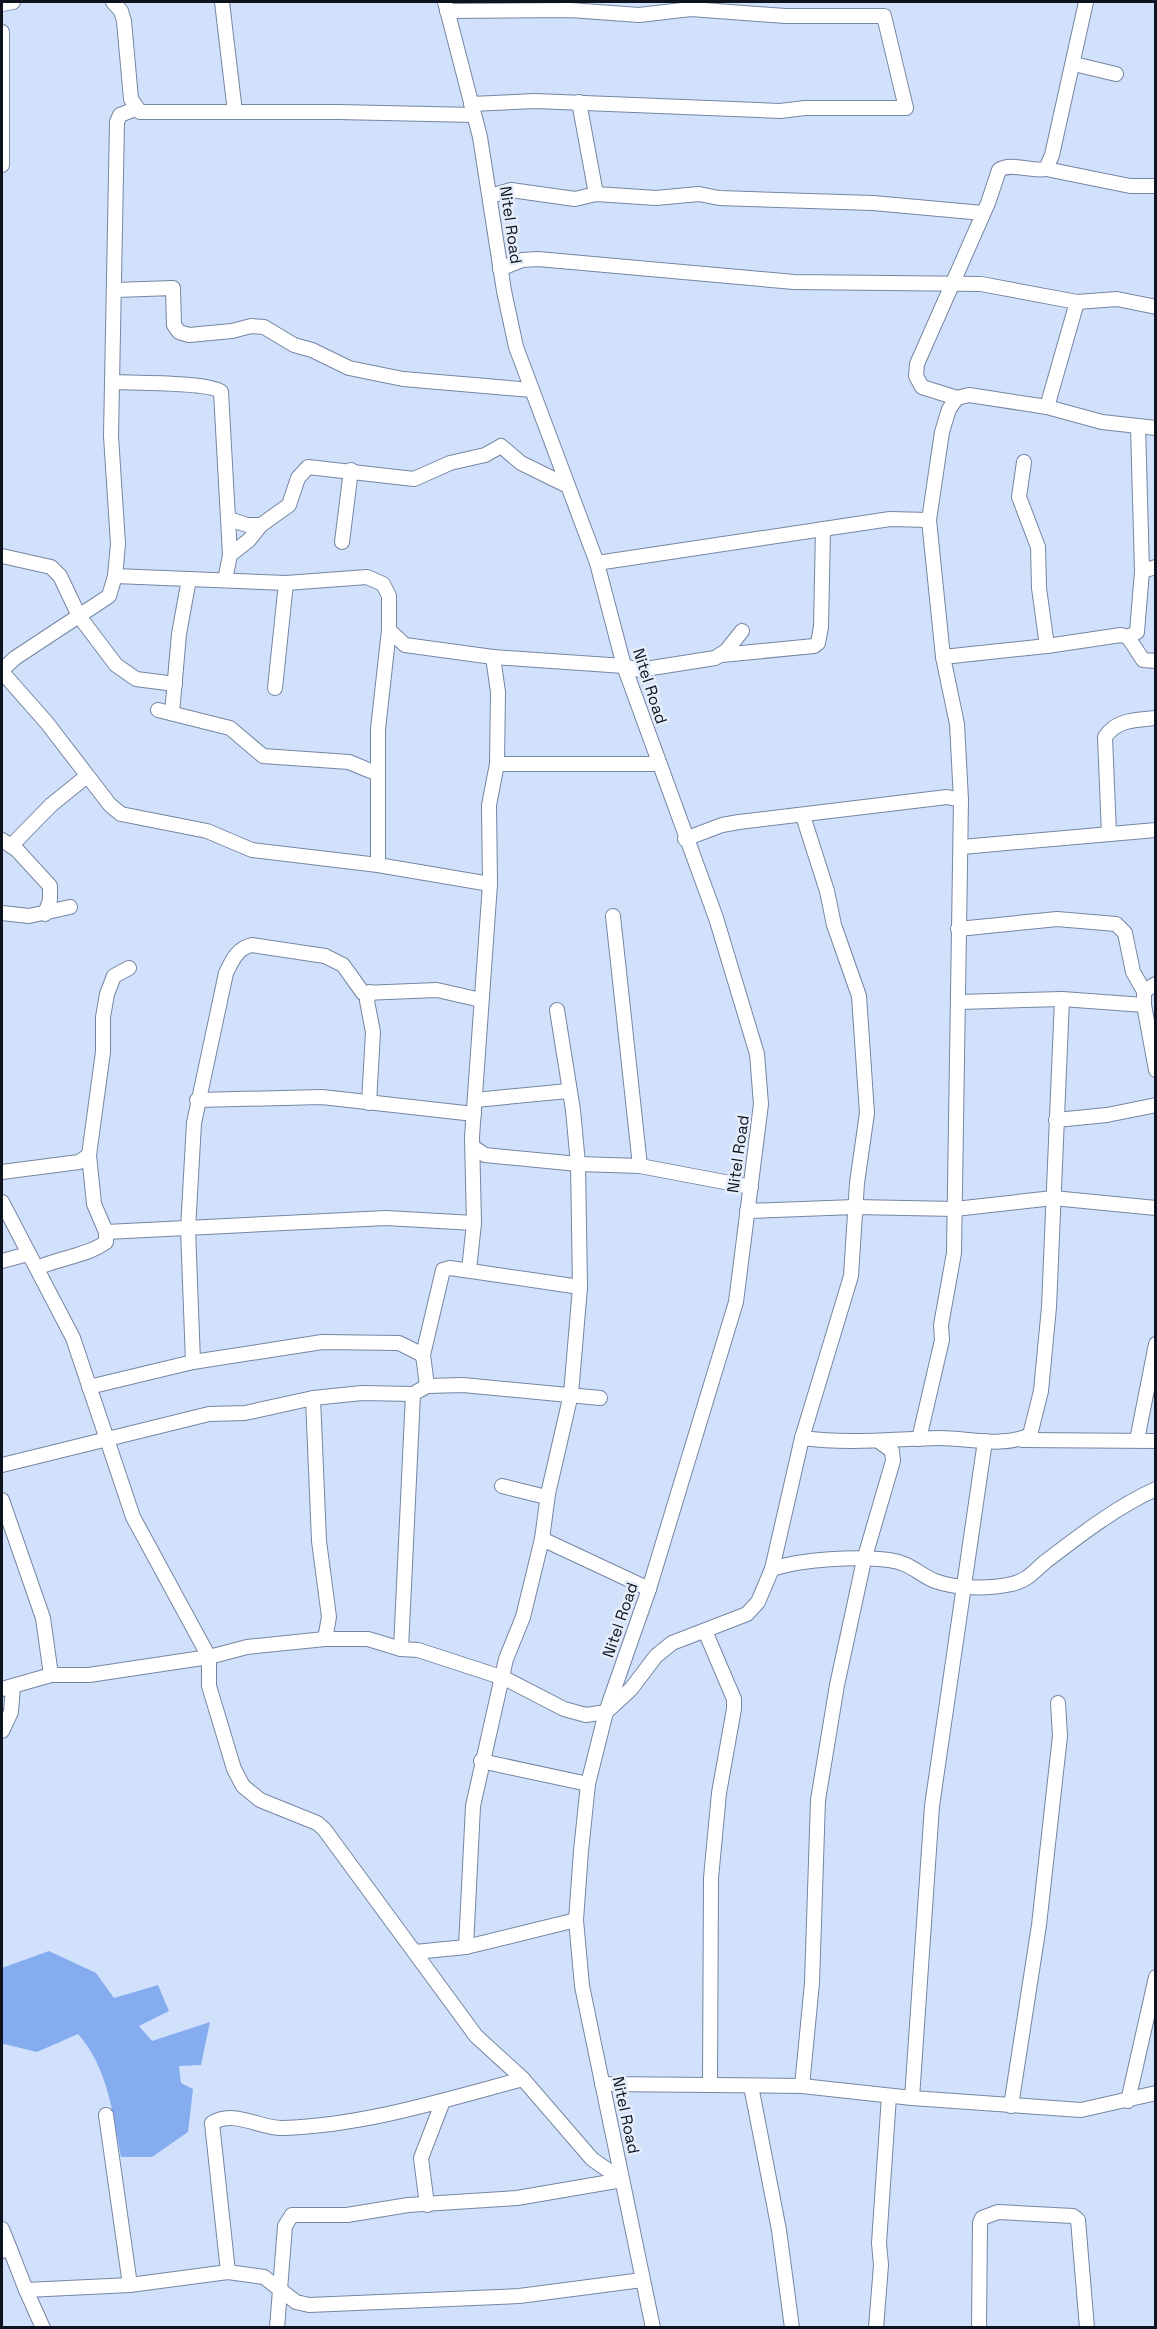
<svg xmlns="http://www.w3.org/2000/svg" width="1157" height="2329" font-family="'Space Grotesk',sans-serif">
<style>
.forest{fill:#86acf0}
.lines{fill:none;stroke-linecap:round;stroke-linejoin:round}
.minor-casing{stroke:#7586a3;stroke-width:16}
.minor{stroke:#fff;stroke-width:14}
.labels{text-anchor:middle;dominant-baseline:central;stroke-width:5;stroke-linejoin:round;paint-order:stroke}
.street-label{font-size:16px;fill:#0e141f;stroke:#e6eefb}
</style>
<rect width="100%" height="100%" fill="#d2e1fb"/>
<path class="forest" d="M 49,1951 L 96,1973 L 114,1998 L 158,1985 L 169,2011 L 139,2026 L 152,2041 L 210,2022 L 201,2065 L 179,2066 L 181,2083 L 193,2089 L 188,2132 L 152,2157 L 121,2157 C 113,2114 108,2068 78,2034 L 37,2052 L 4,2044 L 2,2046 L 2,1968 Z"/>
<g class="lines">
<defs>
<g id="minor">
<path d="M 113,2 L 121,11 L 124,21 L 131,99 L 140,112 L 338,112 L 474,115"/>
<path d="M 222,2 L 235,112"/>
<path d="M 445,2 L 480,137 L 504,291 L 516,347 L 597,563 L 624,666 L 716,918 L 757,1054 L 761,1104 L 736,1302 L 649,1589 L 606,1712 L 588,1784 L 581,1851 L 576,1920 L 582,1986 L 653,2328"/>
<path d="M 2,4 L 13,2"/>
<path d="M 447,11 L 570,10 L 639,15 L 691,9 L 785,16 L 884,16 L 906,108 L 805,108 L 780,111 L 535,101 L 471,104"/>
<path d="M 2,32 L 2,165"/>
<path d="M 1074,64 L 1116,74"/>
<path d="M 579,102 L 596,194"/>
<path d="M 1046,169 L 1130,186 L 1156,186"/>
<path d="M 490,196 L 511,190 L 575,199 L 596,194 L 656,198 L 699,194 L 719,198 L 873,203 L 983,213"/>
<path d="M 500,269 L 522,260 L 538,259 L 794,282 L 981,284 L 1077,302 L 1117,299 L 1156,307"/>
<path d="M 115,290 L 173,288 L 174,325 L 179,332 L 189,335 L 232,331 L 251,326 L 264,327 L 294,345 L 312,350 L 349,368 L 403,379 L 532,390"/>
<path d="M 113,382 C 131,383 211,382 221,392 L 230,555"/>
<path d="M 957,398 L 922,387 L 916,376 L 917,364 L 988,203 L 999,170 C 1011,162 1031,172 1046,169 L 1052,155 L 1086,2"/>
<path d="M 1047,407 L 1077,302"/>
<path d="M 1138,426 L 1142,571"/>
<path d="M 1024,462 L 1019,497 L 1038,547 L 1039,588 L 1047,646"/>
<path d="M 229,519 L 247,525 L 261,525"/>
<path d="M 342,542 L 351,470"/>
<path d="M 2,556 L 51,567 L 60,576 L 79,616 L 116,665 L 136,679 L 175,684"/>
<path d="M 597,563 L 890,519 L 929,520"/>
<path d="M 115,576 L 286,583 L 367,577 L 383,584 L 389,596 L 389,630 L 405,645 L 493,657 L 624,666 L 639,670 L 715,658 L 726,651 L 742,631"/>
<path d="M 225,580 L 230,555 L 249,540 L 261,525 L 289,505 L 298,478 L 308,467 L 414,479 L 450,463 L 485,455 L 501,446 L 521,463 L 568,486"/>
<path d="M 1128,637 L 1137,632 L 1142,571 L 1156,567"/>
<path d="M 722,655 L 814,646 L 818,643 L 821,627 L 823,529"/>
<path d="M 943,657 L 1047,646 L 1121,635 L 1128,637 L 1143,660 L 1156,661"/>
<path d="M 2,670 L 15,658 L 103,600 L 109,596 L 115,576 L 118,544 L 111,436 L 117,122 L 120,115 L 135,109"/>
<path d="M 2,672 L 47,723 L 110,805 L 121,814 L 207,831 L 252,850 L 378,865 L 490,884"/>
<path d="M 275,688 L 286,583"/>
<path d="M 158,710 L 230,728 L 263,756 L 349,762 L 378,774"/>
<path d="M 172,713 L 179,634 L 189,579"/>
<path d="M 497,764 L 659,764"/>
<path d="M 1109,834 L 1105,737 C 1117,719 1136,720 1156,718"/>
<path d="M 685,839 L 722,825 L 739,822 L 947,797 L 961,800"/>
<path d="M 2,840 L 17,850 L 50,886 L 50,900 L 45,914"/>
<path d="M 11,846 L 51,805 L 87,776"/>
<path d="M 962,847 L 1156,830"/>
<path d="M 378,865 L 378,729 L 389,630"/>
<path d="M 2,913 L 29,916 L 70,907"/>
<path d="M 613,916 L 640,1166"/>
<path d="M 958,929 L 1057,919 L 1116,924 L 1125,933 L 1133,972 L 1144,991"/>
<path d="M 959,1002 L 1062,999 L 1144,1005 L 1144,991 L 1156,984"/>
<path d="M 1144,1005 L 1156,1070"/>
<path d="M 557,1010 L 573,1110 L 578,1164 L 580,1287 L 571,1394 L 548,1494 L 542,1539 L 649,1589"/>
<path d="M 197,1100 L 322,1097 L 474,1114"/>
<path d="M 475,1100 L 568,1091"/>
<path d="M 369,1103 L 373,1032 L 367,1001 L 370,992"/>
<path d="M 1056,1120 L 1107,1115 L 1156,1105"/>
<path d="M 473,1147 L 485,1155 L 578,1164 L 640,1166 L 751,1187"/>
<path d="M 2,1172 L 79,1162 L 89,1155"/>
<path d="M 2,1202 L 73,1338 L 133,1517 L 209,1657 L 209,1686 L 234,1769 L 243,1786 L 260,1800 L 317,1823 L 324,1829 L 476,2036 L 523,2079 L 592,2159 L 622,2180"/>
<path d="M 747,1211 L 855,1207 L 955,1209 L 1053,1198 L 1156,1208"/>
<path d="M 106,1232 L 386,1218 L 474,1223"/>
<path d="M 2,1261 L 28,1254"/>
<path d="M 37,1268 C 59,1258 89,1255 106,1242 L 106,1232 L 94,1204 L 89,1155 L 103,1052 L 103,1017 L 107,994 L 114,976 L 129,968"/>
<path d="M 469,1270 L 474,1223 L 472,1137 L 490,884 L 489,805 L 497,764 L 498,692 L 493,657"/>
<path d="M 193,1362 L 188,1229 L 194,1123 L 226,973 C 232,961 237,948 252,945 L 325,956 L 343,965 L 363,993 L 437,990 L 481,1000"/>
<path d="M 427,1386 L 423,1355 L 443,1270 L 450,1268 L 580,1287"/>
<path d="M 89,1387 L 193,1362 L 322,1342 L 399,1343 L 423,1355"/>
<path d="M 313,1398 L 319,1541 L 329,1617 L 325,1639"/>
<path d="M 802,1438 C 849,1444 893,1439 939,1438 C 970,1438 1002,1448 1030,1435 L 1041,1391 L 1049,1307 L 1062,999"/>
<path d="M 919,1439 L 942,1340 L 941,1325 L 954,1253 L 961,800 L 957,724 L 943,657 L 929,520 L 942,432 L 949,409 L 957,398 L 969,395 L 1047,407 L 1102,422 L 1156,428"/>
<path d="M 1022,1440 L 1156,1441"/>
<path d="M 1137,1440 L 1156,1344"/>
<path d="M 2,1465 L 209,1414 L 245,1413 L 313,1398 L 362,1393 L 413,1394 L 427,1386 L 463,1385 L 600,1398"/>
<path d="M 502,1486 L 542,1496 L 548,1494"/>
<path d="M 2,1500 L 43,1618 L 51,1675"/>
<path d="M 772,1569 C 802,1559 857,1556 889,1560 C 911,1563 918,1574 935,1581 C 957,1589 989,1589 1012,1584 C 1028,1580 1033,1572 1045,1562 C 1079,1536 1116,1507 1156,1489"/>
<path d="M 705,1631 L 734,1699 L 734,1709 L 719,1793 L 711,1878 L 710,2083"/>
<path d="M 401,1649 L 413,1394"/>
<path d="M 2,1689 L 51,1675 L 89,1675 L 209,1657 L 247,1647 L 325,1639 L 368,1639 L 401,1649 L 418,1650 L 504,1678 L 564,1709 L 586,1715 L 606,1712 L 631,1689 L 656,1656 L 672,1643 L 747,1614 L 758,1602 L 772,1569 L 802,1438 L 851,1276 L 857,1183 L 867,1113 L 859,996 L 834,925 L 827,891 L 803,816"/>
<path d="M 2,1731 L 11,1712 L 13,1686"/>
<path d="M 481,1761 L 588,1784"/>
<path d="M 466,1947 L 473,1806 L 506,1659 L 523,1617 L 542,1539"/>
<path d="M 415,1952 L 466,1947 L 576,1920"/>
<path d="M 602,2084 L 802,2086 L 912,2098 L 1081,2110 L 1156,2093"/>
<path d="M 751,2086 L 779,2230 L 792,2328"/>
<path d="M 802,2086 L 812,1983 L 818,1800 L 837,1685 L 864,1560 L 893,1461 L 892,1451 L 880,1442"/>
<path d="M 912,2098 L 932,1806 L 985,1441"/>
<path d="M 1128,2101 L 1156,1977"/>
<path d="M 1011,2106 L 1039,1925 L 1060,1736 L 1058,1703"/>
<path d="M 106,2115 L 130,2285"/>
<path d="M 427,2205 L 421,2158 L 443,2101"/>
<path d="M 2,2229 L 10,2249"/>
<path d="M 2,2251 L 10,2249 L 26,2290 L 130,2285 L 228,2272 L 264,2277 L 296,2302 L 309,2305 L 519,2296 L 642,2280"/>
<path d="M 228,2272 L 212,2123 C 235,2109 260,2129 283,2128 C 365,2125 445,2100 523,2079"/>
<path d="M 26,2290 L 43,2328"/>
<path d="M 277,2328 L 285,2226 L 292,2215 L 347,2215 L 408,2205 L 517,2198 L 622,2180"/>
<path d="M 876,2328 L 881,2265 L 879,2243 L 889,2096"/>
<path d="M 979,2328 L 980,2223 L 982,2218 L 998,2212 L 1073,2216 L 1078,2220 L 1087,2328"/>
</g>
</defs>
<use href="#minor" class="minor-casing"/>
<use href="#minor" class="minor"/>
</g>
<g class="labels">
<g class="street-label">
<text transform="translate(511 225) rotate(82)">Nitel Road</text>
<text transform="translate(650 686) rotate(72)">Nitel Road</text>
<text transform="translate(738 1154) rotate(-82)">Nitel Road</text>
<text transform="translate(620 1620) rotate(-71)">Nitel Road</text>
<text transform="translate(626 2115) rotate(78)">Nitel Road</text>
</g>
</g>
<rect width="1157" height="2329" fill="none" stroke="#0e141f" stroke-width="6"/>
</svg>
